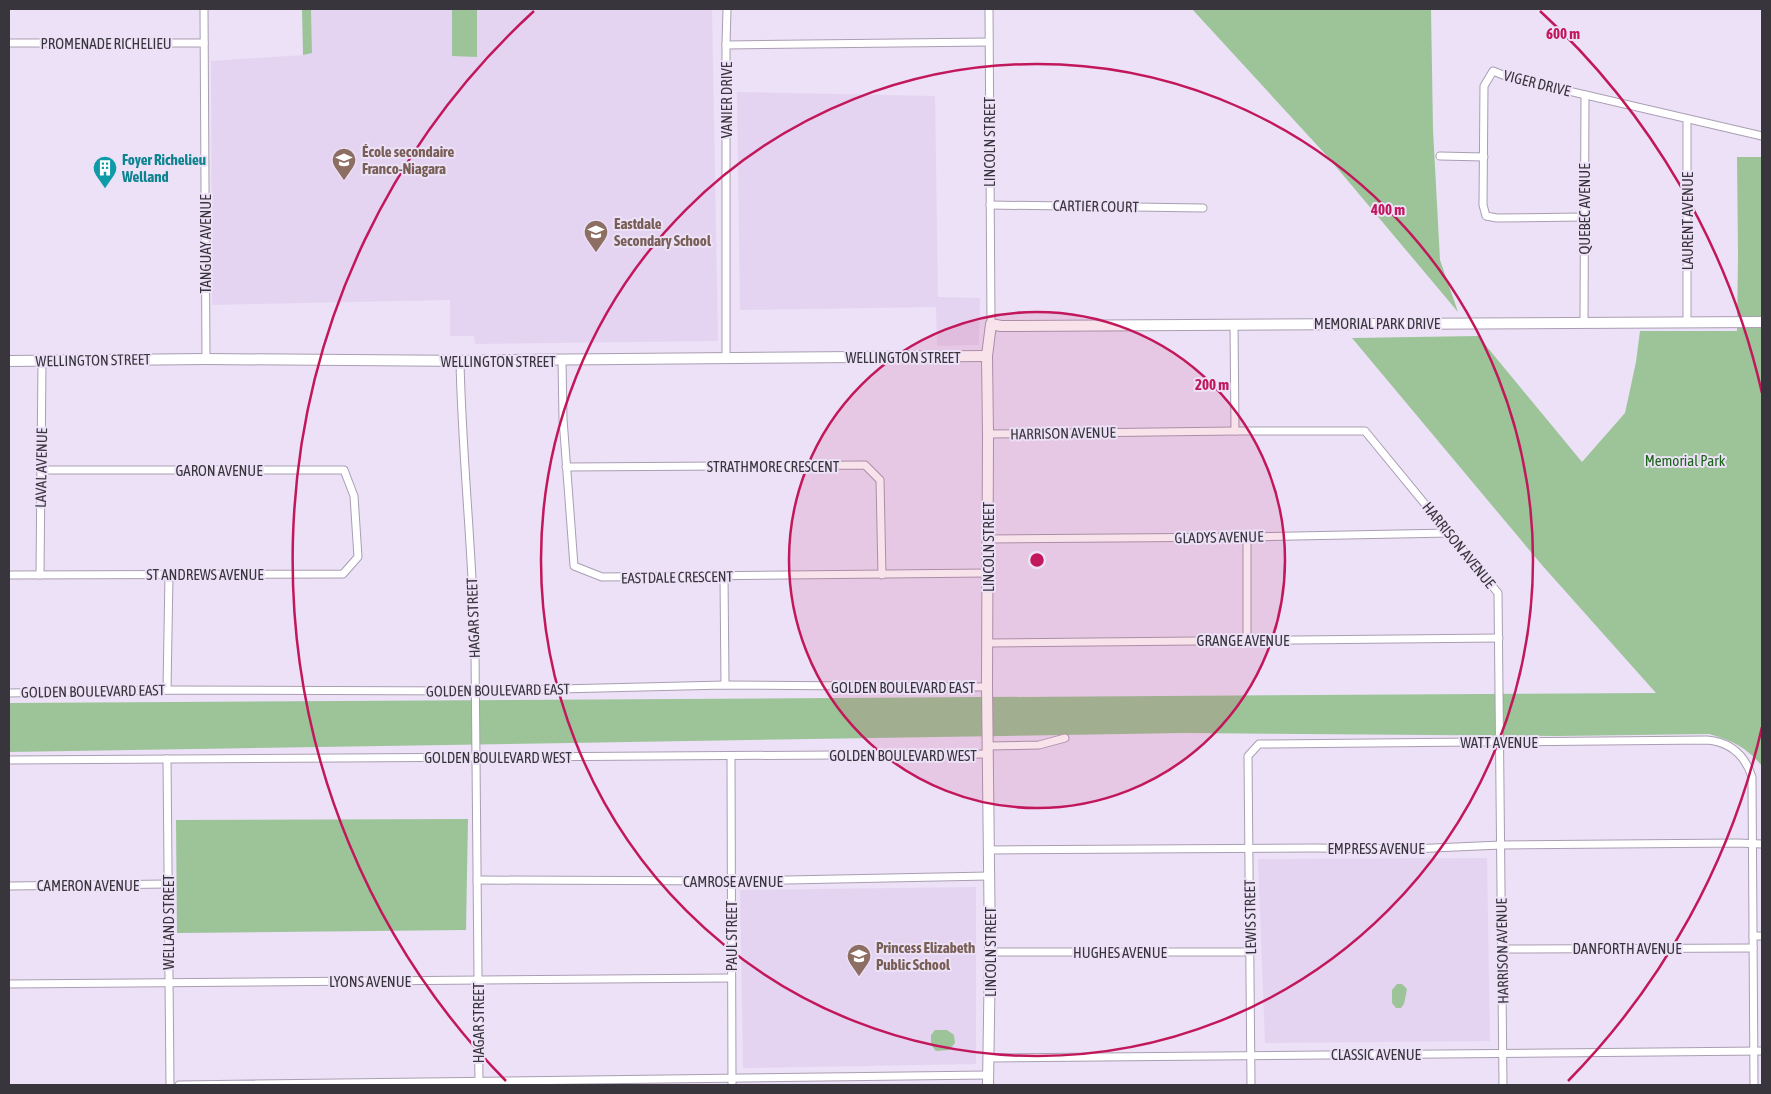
<svg xmlns="http://www.w3.org/2000/svg" width="1771" height="1094" font-family="'Asap Condensed',sans-serif">
<style>
.built{fill:#e4d4f1}
.green{fill:#9cc498}
.lines{fill:none;stroke-linecap:round;stroke-linejoin:round}
.street-casing{stroke:#a99eb2;stroke-width:9}
.secondary-casing{stroke:#a99eb2;stroke-width:12}
.street{stroke:#fff;stroke-width:7}
.secondary{stroke:#fff;stroke-width:10}
.ring{fill:none;stroke:#c2185b;stroke-width:2.5}
.labels{text-anchor:middle;dominant-baseline:central;stroke-width:4;stroke-linejoin:round;paint-order:stroke}
.street-label{font-size:15px;fill:#39353d;stroke:#ece1f7}
.education-label{font-size:15px;font-weight:bold;fill:#785e54;stroke:#ece1f7;text-anchor:start}
.culture-label{font-size:15px;font-weight:bold;fill:#0d838f;stroke:#ece1f7;text-anchor:start}
.park-label{font-size:15px;fill:#1a6419;stroke:#ece1f7}
.centre{fill:#c2185b;stroke:#ece1f7;stroke-width:2.5}
.ring-label{font-size:15px;text-anchor:middle;font-weight:bold;fill:#c2185b;stroke:#ece1f7;stroke-width:4;stroke-linejoin:round;paint-order:stroke}
</style>
<rect width="100%" height="100%" fill="#ece1f7"/>
<g class="built">
<path d="M 311,9 L 452,9 L 452,55 L 477,57 L 477,9 L 712,9 L 718,341 L 475,344 L 474,336 L 450,336 L 450,300 L 212,305 L 211,61 L 303,55 L 312,53 Z"/>
<path d="M 737,92 L 935,96 L 938,297 L 980,298 L 979,345 L 937,346 L 936,307 L 740,310 Z"/>
<path d="M 1487,858 L 1490,1041 L 1265,1043 L 1258,859 Z"/>
<path d="M 976,887 L 976,1064 L 743,1068 L 740,890 Z"/>
</g>
<g class="green">
<path d="M 302,9 L 311,9 L 312,53 L 303,55 Z"/>
<path d="M 452,9 L 477,9 L 477,57 L 452,56 Z"/>
<path d="M 1192,9 L 1431,9 L 1433,130 L 1440,260 L 1458,312 L 1327,156 Z"/>
<path d="M 1737,157 L 1762,157 L 1762,766 C 1746,747 1733,741 1709,734 L 1559,736 L 1184,733 L 9,752 L 9,703 L 1656,693 L 1541,564 L 1352,338 L 1478,336 L 1582,462 L 1625,413 L 1636,362 L 1640,331 L 1737,331 L 1738,254 Z"/>
<path d="M 468,819 L 466,930 L 177,933 L 176,820 Z"/>
<path d="M 1397,984 L 1402,984 L 1407,989 L 1404,1004 L 1401,1008 L 1396,1008 L 1392,1003 L 1392,990 Z"/>
<path d="M 935,1030 L 947,1030 L 954,1035 L 955,1043 L 949,1050 L 936,1051 L 931,1045 L 931,1035 Z"/>
</g>
<g class="lines">
<defs>
<g id="street">
<path d="M 204,9 L 206,359"/>
<path d="M 989,9 L 991,324"/>
<path d="M 9,43 L 204,43"/>
<path d="M 726,45 L 727,9"/>
<path d="M 1440,156 L 1484,157"/>
<path d="M 990,205 L 1203,208"/>
<path d="M 1584,217 L 1497,218 L 1486,216 L 1483,205 L 1484,86 L 1493,71 L 1508,77 L 1762,136"/>
<path d="M 1687,323 L 1687,119"/>
<path d="M 1234,324 L 1235,431"/>
<path d="M 1584,324 L 1585,95"/>
<path d="M 726,358 L 726,45 L 989,42"/>
<path d="M 562,360 L 563,419 L 574,566 L 602,577 L 987,573"/>
<path d="M 460,361 C 462,458 473,554 475,651 L 479,1085"/>
<path d="M 988,434 L 1235,431 L 1365,431 L 1498,593 L 1503,1085"/>
<path d="M 566,467 L 865,465 L 880,480 L 882,575"/>
<path d="M 1247,537 L 1247,640"/>
<path d="M 988,539 L 1247,537 L 1450,533"/>
<path d="M 9,575 L 343,574 L 358,557 L 354,496 L 344,470 L 40,470"/>
<path d="M 40,575 L 42,361"/>
<path d="M 724,576 L 725,685"/>
<path d="M 988,643 L 1499,638"/>
<path d="M 167,690 L 169,574"/>
<path d="M 9,693 L 167,690 L 476,691 L 725,685 L 987,687"/>
<path d="M 988,746 L 1039,745 L 1065,738"/>
<path d="M 731,756 L 732,1085"/>
<path d="M 167,759 L 170,1085"/>
<path d="M 9,760 L 988,754"/>
<path d="M 990,850 L 1314,848 L 1411,849 L 1501,845 L 1738,843 L 1762,844"/>
<path d="M 477,880 L 731,881 L 989,876"/>
<path d="M 9,886 L 168,884"/>
<path d="M 1753,936 L 1762,936"/>
<path d="M 1502,949 L 1753,948"/>
<path d="M 990,952 L 1250,952"/>
<path d="M 9,984 L 731,978"/>
<path d="M 989,1058 L 1762,1051"/>
<path d="M 179,1085 L 988,1075"/>
<path d="M 1251,1085 L 1248,756 L 1259,744 L 1707,740 C 1730,742 1745,755 1752,777 L 1754,1085"/>
</g>
<g id="secondary">
<path d="M 9,361 L 206,359 L 472,361 L 502,360 L 987,356"/>
<path d="M 988,1085 L 990,952 L 987,687 L 988,434 L 987,356 L 991,324 L 1001,326 L 1762,322"/>
</g>
</defs>
<use href="#street" class="street-casing"/>
<use href="#secondary" class="secondary-casing"/>
<use href="#street" class="street"/>
<use href="#secondary" class="secondary"/>
</g>
<circle cx="1037" cy="560" r="248" fill="#c2185b" fill-opacity=".12"/>
<g class="ring">
<circle cx="1037" cy="560" r="248"/>
<circle cx="1037" cy="560" r="496"/>
<path d="M1762 727A744 744 0 0 1 1568 1081M506 1081A744 744 0 0 1 534 11M1540 11A744 744 0 0 1 1762 393"/>
</g>
<defs>
<symbol id="school-pin" viewBox="-11 -11 22 30"><path d="M0 17L-7.5 6A9.5 9.5 0 1 1 7.5 6Z" fill="#8d6e63" stroke="#ece1f7"/><path d="M0-5L7-2L0 1L-7-2ZM-4 1L0 2.5L4 1V4Q0 6-4 4Z" fill="#fff"/></symbol>
<symbol id="building-pin" viewBox="-11 -11 22 30"><path d="M0 17L-7.5 6A9.5 9.5 0 1 1 7.5 6Z" fill="#0f9aa8" stroke="#ece1f7"/><path d="M-4-6H4V6H1V3H-1V6H-4ZM-2.5-4.3h1.7v1.8h-1.7ZM.8-4.3h1.7v1.8H.8ZM-2.5-1h1.7V.8h-1.7ZM.8-1h1.7V.8H.8Z" fill="#fff"/></symbol>
</defs>
<g fill-rule="evenodd">
<use href="#school-pin" x="330" y="146" width="28" height="38"/>
<use href="#building-pin" x="91" y="154" width="28" height="38"/>
<use href="#school-pin" x="582" y="218" width="28" height="38"/>
<use href="#school-pin" x="845" y="942" width="28" height="38"/>
</g>
<g class="labels">
<g class="street-label">
<text x="106" y="43">PROMENADE RICHELIEU</text>
<text transform="translate(1537 83) rotate(14)">VIGER DRIVE</text>
<text transform="translate(726 100) rotate(-90)">VANIER DRIVE</text>
<text transform="translate(989 142) rotate(-90)">LINCOLN STREET</text>
<text transform="translate(1096 206) rotate(1)">CARTIER COURT</text>
<text transform="translate(1584 209) rotate(-90)">QUEBEC AVENUE</text>
<text transform="translate(1687 221) rotate(-90)">LAURENT AVENUE</text>
<text transform="translate(205 244) rotate(-90)">TANGUAY AVENUE</text>
<text x="1377" y="323">MEMORIAL PARK DRIVE</text>
<text x="903" y="357">WELLINGTON STREET</text>
<text transform="translate(93 360) rotate(-1)">WELLINGTON STREET</text>
<text x="498" y="361">WELLINGTON STREET</text>
<text transform="translate(1063 433) rotate(-1)">HARRISON AVENUE</text>
<text x="773" y="466">STRATHMORE CRESCENT</text>
<text transform="translate(41 468) rotate(-89)">LAVAL AVENUE</text>
<text x="219" y="470">GARON AVENUE</text>
<text transform="translate(1219 537) rotate(-1)">GLADYS AVENUE</text>
<text transform="translate(1459 545) rotate(51)">HARRISON AVENUE</text>
<text transform="translate(988 547) rotate(-90)">LINCOLN STREET</text>
<text x="205" y="574">ST ANDREWS AVENUE</text>
<text transform="translate(677 577) rotate(-1)">EASTDALE CRESCENT</text>
<text transform="translate(473 618) rotate(-92)">HAGAR STREET</text>
<text x="1243" y="640">GRANGE AVENUE</text>
<text x="903" y="687">GOLDEN BOULEVARD EAST</text>
<text transform="translate(498 690) rotate(-1)">GOLDEN BOULEVARD EAST</text>
<text transform="translate(93 691) rotate(-1)">GOLDEN BOULEVARD EAST</text>
<text x="1499" y="742">WATT AVENUE</text>
<text x="903" y="755">GOLDEN BOULEVARD WEST</text>
<text x="498" y="757">GOLDEN BOULEVARD WEST</text>
<text x="1376" y="848">EMPRESS AVENUE</text>
<text x="733" y="881">CAMROSE AVENUE</text>
<text x="88" y="885">CAMERON AVENUE</text>
<text transform="translate(1250 917) rotate(-91)">LEWIS STREET</text>
<text transform="translate(168 922) rotate(-90)">WELLAND STREET</text>
<text transform="translate(731 936) rotate(-90)">PAUL STREET</text>
<text x="1627" y="948">DANFORTH AVENUE</text>
<text transform="translate(1502 951) rotate(-91)">HARRISON AVENUE</text>
<text transform="translate(990 952) rotate(-90)">LINCOLN STREET</text>
<text x="1120" y="952">HUGHES AVENUE</text>
<text x="370" y="981">LYONS AVENUE</text>
<text transform="translate(478 1023) rotate(-90)">HAGAR STREET</text>
<text x="1376" y="1054">CLASSIC AVENUE</text>
</g>
<g class="education-label">
<text x="362" y="151">École secondaire<tspan x="362" dy="17">Franco-Niagara</tspan></text>
<text x="614" y="223">Eastdale<tspan x="614" dy="17">Secondary School</tspan></text>
<text x="876" y="947">Princess Elizabeth<tspan x="876" dy="17">Public School</tspan></text>
</g>
<g class="culture-label">
<text x="122" y="159">Foyer Richelieu<tspan x="122" dy="17">Welland</tspan></text>
</g>
<g class="park-label">
<text x="1685" y="460">Memorial Park</text>
</g>
</g>
<circle cx="1037" cy="560" r="8" class="centre"/>
<g class="ring-label">
<text x="1563" y="39">600 m</text>
<text x="1388" y="215">400 m</text>
<text x="1212" y="390">200 m</text>
</g>
<rect width="1771" height="1094" fill="none" stroke="#39353d" stroke-width="20"/>
</svg>
